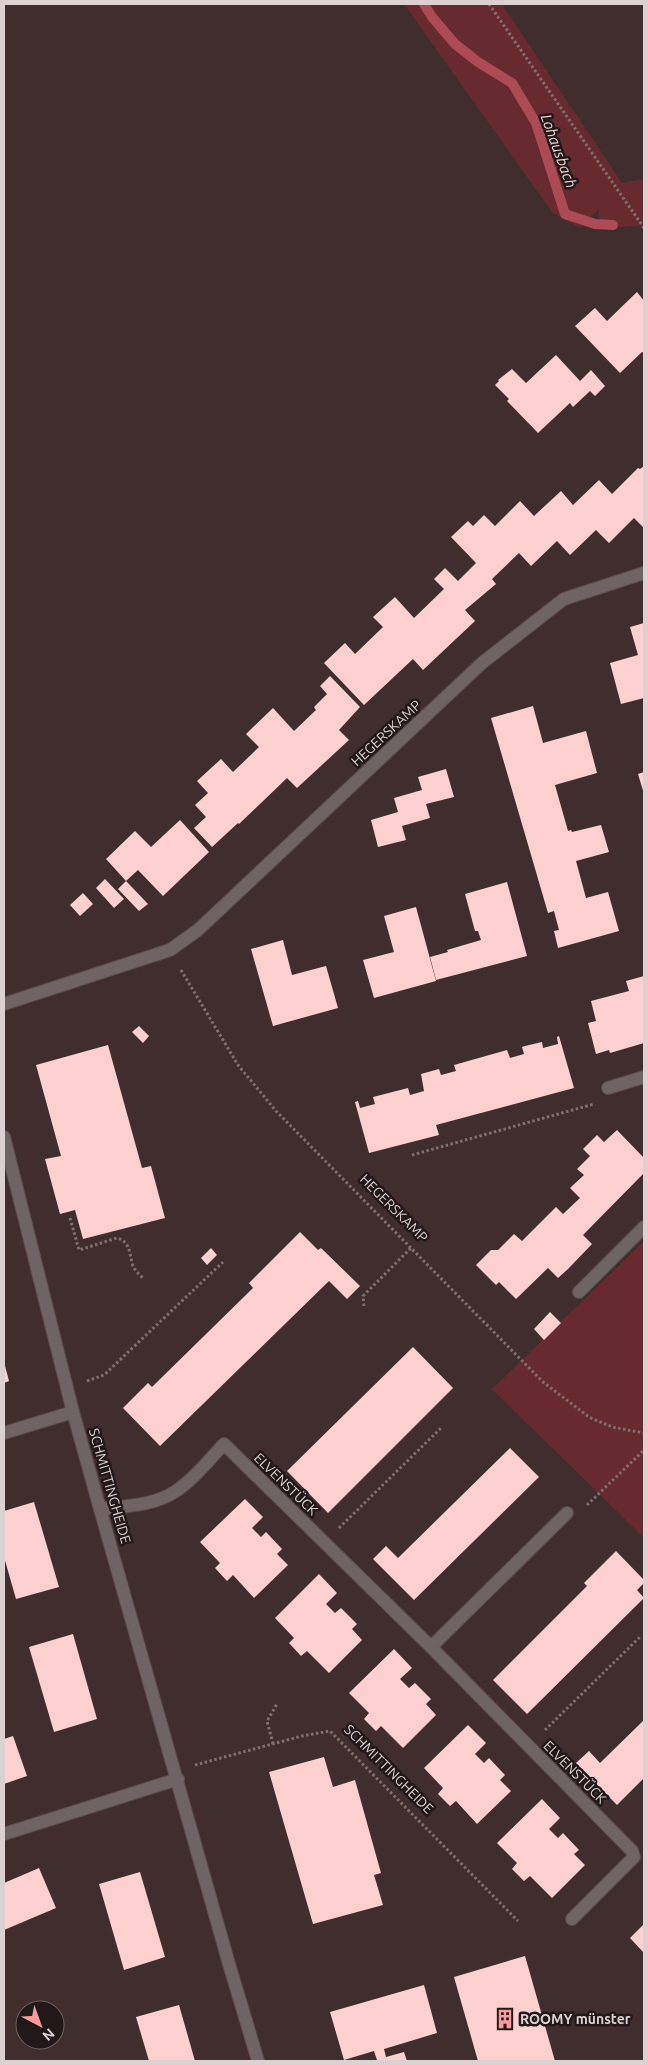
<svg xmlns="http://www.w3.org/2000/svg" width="648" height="2065" font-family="Ubuntu,sans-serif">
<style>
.green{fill:#672a2f}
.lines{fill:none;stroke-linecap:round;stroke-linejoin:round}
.stream{stroke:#ac4b53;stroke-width:10}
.building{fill:#fdd0d0}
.minor-casing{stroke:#5c4b4b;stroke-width:14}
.path{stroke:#7f7070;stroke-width:3;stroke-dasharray:2.5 2.5;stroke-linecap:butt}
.minor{stroke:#6e6464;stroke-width:12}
.labels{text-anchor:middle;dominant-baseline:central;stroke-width:5;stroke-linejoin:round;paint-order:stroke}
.street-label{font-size:14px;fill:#dcd1d1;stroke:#211919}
.poi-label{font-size:14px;font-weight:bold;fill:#dcd1d1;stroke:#211919;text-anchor:start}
.water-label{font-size:15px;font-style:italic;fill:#eed2d2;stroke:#211919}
</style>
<rect width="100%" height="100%" fill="#402e2e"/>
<g class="green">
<path d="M 404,4 L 502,4 L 622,183 L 644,179 L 644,225 L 598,229 L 599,209 L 580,228 L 552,212 Z"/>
<path d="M 644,1241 L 644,1538 L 492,1389 Z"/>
</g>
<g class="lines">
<path class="stream" d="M 424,4 L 432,17 L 455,44 L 478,62 L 512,83 L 536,123 L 565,214 L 595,224 L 613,225"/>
</g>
<g class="building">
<path d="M 637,292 L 644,301 L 644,353 L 642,352 L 620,373 L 575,326 L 595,308 L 607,321 Z"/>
<path d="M 556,355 L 580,381 L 591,370 L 605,386 L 595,396 L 590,391 L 573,407 L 570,403 L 538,433 L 507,401 L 509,399 L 495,385 L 499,381 L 498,380 L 512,369 L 526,383 Z"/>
<path d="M 644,466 L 644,528 L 634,518 L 609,543 L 596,530 L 570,555 L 557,541 L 531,566 L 519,553 L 492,579 L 496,584 L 465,610 L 475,621 L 423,670 L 413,659 L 364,705 L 324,663 L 345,643 L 355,654 L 383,627 L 373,617 L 395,597 L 414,618 L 444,589 L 434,579 L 445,568 L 458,581 L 476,563 L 451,537 L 468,521 L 473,526 L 484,515 L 495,526 L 520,501 L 534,516 L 561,491 L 573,505 L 599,480 L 612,494 L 638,468 L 640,469 Z"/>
<path d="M 644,623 L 644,698 L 621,704 L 610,663 L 638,655 L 630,627 Z"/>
<path d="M 330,676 L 360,707 L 339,730 L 349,740 L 297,788 L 287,778 L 239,824 L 238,823 L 212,847 L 194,828 L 206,817 L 195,805 L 208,793 L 197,781 L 221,759 L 233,772 L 259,747 L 246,734 L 273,708 L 294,731 L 316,710 L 314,707 L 327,694 L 320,686 Z"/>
<path d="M 533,706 L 543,743 L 586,731 L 597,773 L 555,785 L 568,831 L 571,830 L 572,832 L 601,825 L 609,852 L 576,861 L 586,898 L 608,892 L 619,931 L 558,948 L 554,931 L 559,930 L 554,911 L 548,913 L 491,718 Z"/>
<path d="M 446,769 L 454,797 L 426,804 L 430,818 L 402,826 L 406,840 L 378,847 L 371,820 L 398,812 L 394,798 L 422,790 L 418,777 Z"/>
<path d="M 644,772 L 644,794 L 638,774 Z"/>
<path d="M 180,820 L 209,852 L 163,896 L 138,870 L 126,881 L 106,859 L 135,831 L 151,847 Z"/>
<path d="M 105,879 L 124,899 L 114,908 L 96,888 Z"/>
<path d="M 126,881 L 148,904 L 139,911 L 118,889 Z"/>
<path d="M 507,882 L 527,956 L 436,980 L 430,957 L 448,952 L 447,950 L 481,940 L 478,931 L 475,931 L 465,894 Z"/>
<path d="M 83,893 L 93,904 L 80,916 L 70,905 Z"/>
<path d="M 416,907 L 436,981 L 374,998 L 363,960 L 394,952 L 384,916 Z"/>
<path d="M 283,940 L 292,975 L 326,966 L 338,1008 L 273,1026 L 251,949 Z"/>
<path d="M 644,976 L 644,1043 L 610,1053 L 609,1050 L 596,1054 L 588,1023 L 596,1021 L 591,1001 L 629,991 L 626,981 Z"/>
<path d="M 139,1026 L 149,1036 L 143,1043 L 132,1032 Z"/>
<path d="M 559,1036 L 574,1088 L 436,1125 L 439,1135 L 369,1153 L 355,1102 L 358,1101 L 360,1108 L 375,1104 L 373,1097 L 408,1088 L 410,1095 L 424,1091 L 421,1074 L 439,1069 L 441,1075 L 456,1071 L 454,1065 L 507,1050 L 510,1058 L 524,1054 L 522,1047 L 525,1046 L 542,1042 L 543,1048 L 558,1044 L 557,1037 Z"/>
<path d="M 108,1045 L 142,1168 L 151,1166 L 165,1218 L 83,1239 L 75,1210 L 60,1214 L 45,1159 L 61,1156 L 36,1065 Z"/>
<path d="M 617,1130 L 644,1158 L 644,1173 L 583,1235 L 592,1244 L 568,1269 L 558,1278 L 548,1268 L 516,1299 L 499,1282 L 496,1285 L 476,1265 L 491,1250 L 498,1250 L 514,1234 L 522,1241 L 556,1207 L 563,1214 L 580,1198 L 570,1188 L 584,1175 L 577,1169 L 590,1156 L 583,1149 L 597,1135 L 604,1142 Z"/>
<path d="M 300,1232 L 318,1250 L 321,1248 L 360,1286 L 347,1299 L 329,1281 L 160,1446 L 123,1408 L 148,1383 L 152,1387 L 253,1288 L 249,1283 Z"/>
<path d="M 211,1248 L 217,1255 L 207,1265 L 201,1258 Z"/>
<path d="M 550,1312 L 561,1323 L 544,1340 L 534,1329 Z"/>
<path d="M 413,1347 L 453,1388 L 328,1513 L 287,1471 Z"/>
<path d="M 4,1362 L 9,1381 L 4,1383 Z"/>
<path d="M 510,1448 L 539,1477 L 414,1600 L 373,1559 L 386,1546 L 398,1558 Z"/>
<path d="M 245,1499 L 263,1517 L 252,1528 L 261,1537 L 266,1532 L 282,1549 L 277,1554 L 288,1565 L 254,1598 L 233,1575 L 227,1581 L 215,1568 L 220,1563 L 200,1542 Z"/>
<path d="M 34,1502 L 59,1587 L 16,1599 L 4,1557 L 4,1511 Z"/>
<path d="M 616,1551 L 644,1580 L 644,1583 L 637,1590 L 644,1598 L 527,1714 L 493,1680 L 587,1586 L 584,1583 Z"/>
<path d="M 319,1574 L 337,1593 L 326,1604 L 335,1613 L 341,1608 L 357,1624 L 352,1629 L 362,1640 L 329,1673 L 307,1651 L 301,1656 L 289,1643 L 294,1638 L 275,1618 Z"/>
<path d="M 73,1634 L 97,1719 L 54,1732 L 29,1647 Z"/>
<path d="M 394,1649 L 412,1668 L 400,1679 L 409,1688 L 415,1683 L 431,1699 L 426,1704 L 436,1715 L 403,1748 L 381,1726 L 376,1731 L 364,1719 L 369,1713 L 349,1693 Z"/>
<path d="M 644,1720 L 644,1778 L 617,1805 L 576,1763 L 589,1751 L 600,1763 Z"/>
<path d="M 468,1725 L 486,1743 L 475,1754 L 484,1763 L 489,1758 L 505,1775 L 500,1780 L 511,1791 L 477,1824 L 456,1801 L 450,1806 L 438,1794 L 443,1788 L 424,1768 Z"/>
<path d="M 13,1736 L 27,1776 L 4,1784 L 4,1739 Z"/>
<path d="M 324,1757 L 333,1787 L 355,1780 L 381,1873 L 374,1875 L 383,1905 L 313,1924 L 269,1772 Z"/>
<path d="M 542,1799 L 560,1818 L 549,1829 L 558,1838 L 563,1833 L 579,1850 L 574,1854 L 585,1865 L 552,1898 L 530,1876 L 524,1881 L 512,1869 L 517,1863 L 497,1843 Z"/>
<path d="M 39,1868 L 56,1908 L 4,1930 L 4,1883 Z"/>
<path d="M 140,1872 L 165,1957 L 124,1970 L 99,1884 Z"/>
<path d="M 644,1924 L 644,1953 L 630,1938 Z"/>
<path d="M 525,1956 L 555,2061 L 478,2061 L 454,1977 Z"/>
<path d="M 424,1985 L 437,2033 L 384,2049 L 386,2057 L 404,2052 L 407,2061 L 373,2061 L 377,2060 L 374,2051 L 344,2060 L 330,2012 Z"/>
<path d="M 179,2005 L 195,2061 L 149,2061 L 136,2017 Z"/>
</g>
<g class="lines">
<defs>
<g id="minor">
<path d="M 4,1004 L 170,950 L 198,930 L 482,663 L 564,599 L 644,573"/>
<path d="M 608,1088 L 644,1077"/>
<path d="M 4,1137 L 73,1412 L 100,1509 L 229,1964 L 258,2061"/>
<path d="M 579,1292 L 644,1227"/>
<path d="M 4,1433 L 73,1412"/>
<path d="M 100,1509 C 125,1506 154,1506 176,1491 C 194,1479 209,1460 224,1444 L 431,1647 L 632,1851 L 634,1857 L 572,1919"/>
<path d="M 431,1647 L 567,1513"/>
<path d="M 4,1834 L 178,1779"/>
</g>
</defs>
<use href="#minor" class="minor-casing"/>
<g class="path">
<path d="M 489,4 L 644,228"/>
<path d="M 181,970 L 238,1065 L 276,1111 L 543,1382 L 589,1417 L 612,1427 L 644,1433"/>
<path d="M 412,1155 L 594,1104"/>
<path d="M 70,1218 L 79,1250 L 117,1238 C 131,1242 129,1254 133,1266 C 135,1271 140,1275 144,1279"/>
<path d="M 364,1306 L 363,1296 L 412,1247"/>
<path d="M 87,1381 L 104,1375 L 223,1262"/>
<path d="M 587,1505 L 644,1450"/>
<path d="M 339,1528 L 441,1428"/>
<path d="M 545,1730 L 641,1636"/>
<path d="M 273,1744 L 267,1721 L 277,1704"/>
<path d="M 195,1765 L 302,1736 L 330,1731 L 518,1921"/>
</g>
<use href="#minor" class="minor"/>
</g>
<defs>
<symbol id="building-bare" viewBox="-9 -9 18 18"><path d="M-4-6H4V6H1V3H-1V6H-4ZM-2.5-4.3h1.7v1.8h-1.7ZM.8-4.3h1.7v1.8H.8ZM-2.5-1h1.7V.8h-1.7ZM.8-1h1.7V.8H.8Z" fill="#f59b9e" stroke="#211919" stroke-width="2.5" paint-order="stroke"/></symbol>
</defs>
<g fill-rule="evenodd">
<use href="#building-bare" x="491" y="2005" width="28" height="28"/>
</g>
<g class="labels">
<g class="street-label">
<text transform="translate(386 733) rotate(-43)">HEGERSKAMP</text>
<text transform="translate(394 1208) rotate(45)">HEGERSKAMP</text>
<text transform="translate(286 1484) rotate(44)">ELVENSTÜCK</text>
<text transform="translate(110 1486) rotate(74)">SCHMITTINGHEIDE</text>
<text transform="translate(389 1769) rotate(45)">SCHMITTINGHEIDE</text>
<text transform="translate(575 1772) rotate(45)">ELVENSTÜCK</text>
</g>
<g class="poi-label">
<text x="520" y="2019">ROOMY münster</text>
</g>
<g class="water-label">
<text transform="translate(559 151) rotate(70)">Lohausbach</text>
</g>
</g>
<rect width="648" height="2065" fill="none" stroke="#dcd1d1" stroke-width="10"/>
<g transform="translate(40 2025) rotate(139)"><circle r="24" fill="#211919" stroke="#6c6363"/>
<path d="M0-4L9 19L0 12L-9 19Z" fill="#f59b9e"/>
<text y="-8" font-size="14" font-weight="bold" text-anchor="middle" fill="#dcd1d1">N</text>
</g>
</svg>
